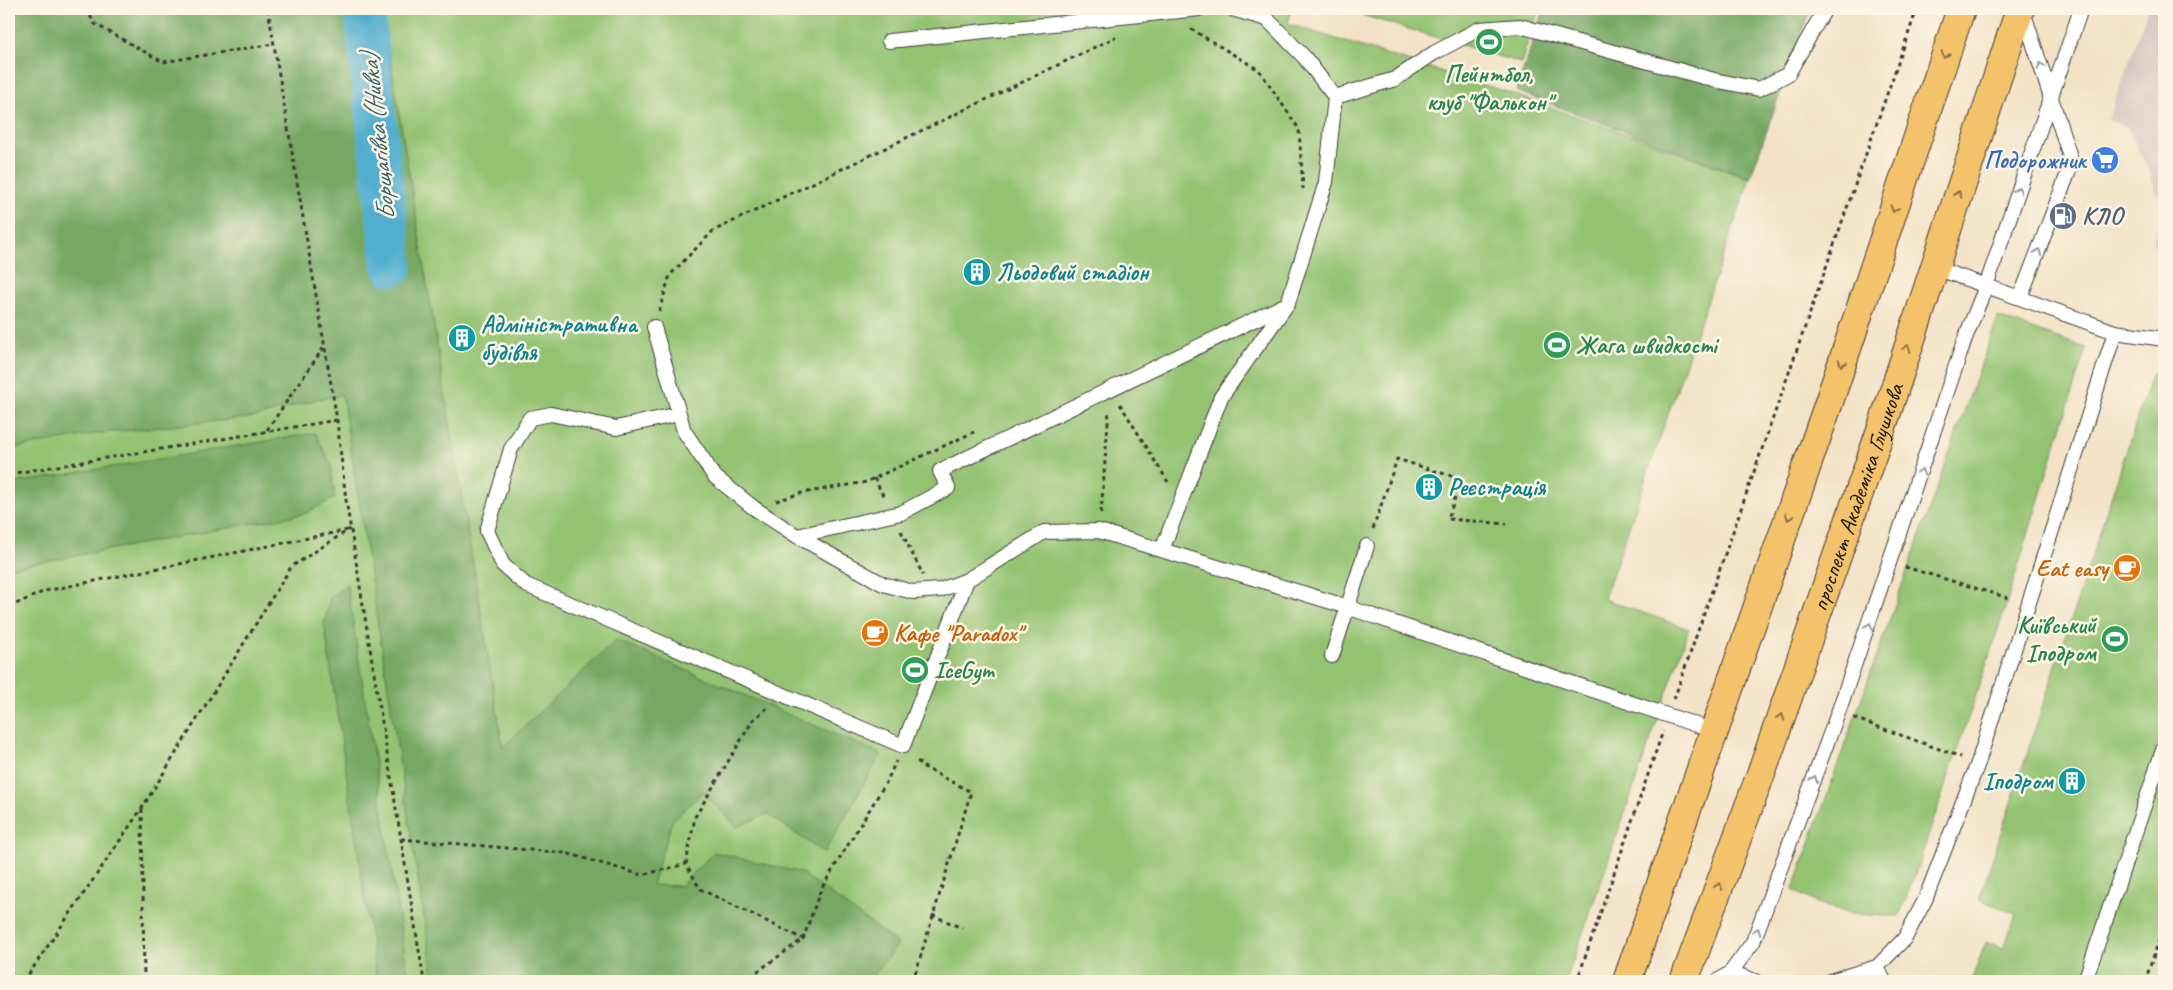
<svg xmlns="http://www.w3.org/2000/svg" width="2173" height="990" font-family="Caveat,sans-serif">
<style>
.industrial{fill:#d1c0bc}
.green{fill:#93c271;stroke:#586f46}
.forest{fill:#76a863;stroke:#496240}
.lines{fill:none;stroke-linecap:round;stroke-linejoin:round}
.river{stroke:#51aecf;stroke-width:41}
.service-casing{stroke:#3c3a36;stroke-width:16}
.trunk-casing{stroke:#3c3a36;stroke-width:30}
.path{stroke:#3c3a36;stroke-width:3;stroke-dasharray:4 4;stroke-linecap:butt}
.service{stroke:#fff;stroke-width:14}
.trunk{stroke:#f4c26a;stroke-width:28}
.oneway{stroke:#886f43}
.oneway2{stroke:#999}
.labels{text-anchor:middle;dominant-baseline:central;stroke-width:5;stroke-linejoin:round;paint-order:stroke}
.leisure-label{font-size:24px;font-weight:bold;fill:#27864d;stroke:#fcf5e5;text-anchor:start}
.shop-label{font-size:24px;font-weight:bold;fill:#366cbe;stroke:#fcf5e5;text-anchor:end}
.service-label{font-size:24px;font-weight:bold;fill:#4e5e75;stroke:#fcf5e5;text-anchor:start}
.culture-label{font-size:24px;font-weight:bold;fill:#0d838f;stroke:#fcf5e5;text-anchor:start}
.street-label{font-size:24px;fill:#1c1c1c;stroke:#fcf5e5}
.food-label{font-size:24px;font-weight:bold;fill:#c56008;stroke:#fcf5e5;text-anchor:end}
.water-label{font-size:25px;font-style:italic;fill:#345e6d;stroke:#fcf5e5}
</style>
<rect width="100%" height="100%" fill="#fcf5e5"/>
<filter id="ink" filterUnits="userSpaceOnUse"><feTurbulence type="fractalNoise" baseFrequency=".02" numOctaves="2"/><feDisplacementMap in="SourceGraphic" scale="10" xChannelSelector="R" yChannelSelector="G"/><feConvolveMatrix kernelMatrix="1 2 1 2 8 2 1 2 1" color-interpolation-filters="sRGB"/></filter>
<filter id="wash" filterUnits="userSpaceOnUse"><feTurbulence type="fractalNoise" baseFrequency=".0096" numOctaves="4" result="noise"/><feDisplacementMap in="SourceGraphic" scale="20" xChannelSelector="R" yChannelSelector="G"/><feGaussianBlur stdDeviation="1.12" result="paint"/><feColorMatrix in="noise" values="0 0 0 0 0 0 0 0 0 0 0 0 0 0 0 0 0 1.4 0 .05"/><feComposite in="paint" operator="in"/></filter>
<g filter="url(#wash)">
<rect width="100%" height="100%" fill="#f3e2c6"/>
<path class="industrial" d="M 2148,9 L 2164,9 L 2164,248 L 2152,244 L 2163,210 L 2149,171 L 2127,127 L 2108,120 Z"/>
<g class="green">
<path d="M 9,9 L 1292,9 L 1288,24 L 1507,92 L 1750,178 L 1604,599 L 1689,629 L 1566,981 L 9,981 Z"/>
<path d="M 1342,9 L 1539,9 L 1521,63 Z"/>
<path d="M 1998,317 L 2086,348 L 2002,618 L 1916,872 L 1899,916 C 1858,916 1827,912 1793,890 Z"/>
<path d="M 2152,373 L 2164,377 L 2164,981 L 1971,981 L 1986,942 L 2004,948 L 2016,913 L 1979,900 Z"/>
</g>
<g class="forest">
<path d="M 9,9 L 382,9 L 503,747 L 616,640 L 881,754 L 824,853 L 767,814 L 737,827 L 703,792 L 672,821 L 652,885 L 681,886 L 714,852 L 802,873 L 898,944 L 869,981 L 434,981 L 342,395 L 318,399 L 256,417 L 95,434 L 9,449 Z"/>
<path d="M 1544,9 L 1810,9 L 1750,178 L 1516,91 Z"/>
<path d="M 315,433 L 331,464 L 335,498 L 304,514 L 9,568 L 9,484 Z"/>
<path d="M 347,584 L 409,981 L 377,981 L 324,623 L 330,598 Z"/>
</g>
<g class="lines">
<path class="river" d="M 364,9 L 392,266"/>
</g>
</g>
<g filter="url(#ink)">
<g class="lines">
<defs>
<g id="service">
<path d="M 889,41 L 1199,9"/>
<path d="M 1335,97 L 1395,79 L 1434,53 L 1479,29 L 1520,26 L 1714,80 L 1759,89 L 1788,74 L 1825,9"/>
<path d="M 1933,267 L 2115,332 L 2164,339"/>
<path d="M 2020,298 L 2072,163 L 2023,11"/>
<path d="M 654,327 L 684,431 L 715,477 L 754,508 L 797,536 L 883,584 L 913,592 L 940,590 L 967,580 L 1044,532 L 1099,531 L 1338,604 L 1714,731"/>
<path d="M 679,414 L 616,428 L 551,414 L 530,418 L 511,449 L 487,531 L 503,565 L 526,585 L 903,746 L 967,580"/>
<path d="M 797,536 L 901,513 L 948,488 L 940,471 L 1287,304"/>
<path d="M 1162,550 L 1221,397 L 1288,303 L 1326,182 L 1335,97 L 1305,58 L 1267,19 L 1232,9"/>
<path d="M 1332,656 L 1367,546"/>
<path d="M 1877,967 L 1884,981"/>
<path d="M 1731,972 L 1755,981"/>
<path d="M 1718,981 L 1731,972 L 1753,942 L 1838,713 L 1966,336 L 1986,286 L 2081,9"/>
<path d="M 1830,981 L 1877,967 L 1905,938 L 1925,900 L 1978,763 L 2115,332"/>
<path d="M 2085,981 L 2164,747"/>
</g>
<g id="trunk">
<path d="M 1627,981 L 1827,408 L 1961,9"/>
<path id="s1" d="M 1684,981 L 1765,763 L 1883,424 L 2020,9"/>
</g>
</defs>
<use href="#service" class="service-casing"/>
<use href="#trunk" class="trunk-casing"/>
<g class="path">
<path d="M 86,9 L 95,24 L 163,62 L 273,44"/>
<path d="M 268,9 L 337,420 L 346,500 L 424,981"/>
<path d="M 1191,29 L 1259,70 L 1299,129 L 1303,189"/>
<path d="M 659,311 L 670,275 L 713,231 L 1116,37"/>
<path d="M 1120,404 L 1168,482"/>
<path d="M 267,430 L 324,347"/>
<path d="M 9,474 L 337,420"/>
<path d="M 874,478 L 885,499"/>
<path d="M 776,501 L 802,493 L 866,482 L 974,432"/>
<path d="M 1101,513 L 1109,410"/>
<path d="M 1373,529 L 1397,459 L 1461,479 L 1448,519 L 1507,524"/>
<path d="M 901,531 L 923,575"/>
<path d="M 1905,567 L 2012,599"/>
<path d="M 9,607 L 45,591 L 348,530"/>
<path d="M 1674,699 L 1917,9"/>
<path d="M 767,708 L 753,720 L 695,817 L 686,864 L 700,889 L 803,939"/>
<path d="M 1854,718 L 1961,757"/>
<path d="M 142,809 L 144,981"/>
<path d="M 401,839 L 566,853 L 642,875 L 686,864"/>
<path d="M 932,915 L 962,928"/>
<path d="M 24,981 L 142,808 L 291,567 L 350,529"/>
<path d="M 744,981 L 803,939 L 821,889 L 887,781 L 896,761"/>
<path d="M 913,981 L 971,792 L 922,766 L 915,758"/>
<path d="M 1577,981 L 1663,731"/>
<path d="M 2145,981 L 2164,926"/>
</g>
<use href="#service" class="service"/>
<use href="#trunk" class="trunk"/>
</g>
<defs><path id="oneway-chevron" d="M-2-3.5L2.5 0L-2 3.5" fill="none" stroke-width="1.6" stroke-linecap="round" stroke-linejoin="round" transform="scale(1.25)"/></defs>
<g class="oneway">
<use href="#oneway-chevron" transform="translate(1945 55) rotate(108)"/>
<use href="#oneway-chevron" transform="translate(1958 194) rotate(-71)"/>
<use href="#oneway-chevron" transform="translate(1894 209) rotate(108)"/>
<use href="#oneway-chevron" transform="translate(1907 348) rotate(-72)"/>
<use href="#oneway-chevron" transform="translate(1842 363) rotate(108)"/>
<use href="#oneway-chevron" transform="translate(1789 517) rotate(109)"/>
<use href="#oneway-chevron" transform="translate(1781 717) rotate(-71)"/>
<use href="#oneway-chevron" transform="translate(1719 886) rotate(-70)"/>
</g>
<g class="oneway2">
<use href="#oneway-chevron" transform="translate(2041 66) rotate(-109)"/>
<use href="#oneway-chevron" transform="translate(2018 190) rotate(-71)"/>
<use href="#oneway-chevron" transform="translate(2038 252) rotate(-69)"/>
<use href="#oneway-chevron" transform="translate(1921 472) rotate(-72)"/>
<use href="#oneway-chevron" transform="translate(1869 626) rotate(-71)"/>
<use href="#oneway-chevron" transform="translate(1814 779) rotate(-69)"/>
<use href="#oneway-chevron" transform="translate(1757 931) rotate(-69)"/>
</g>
</g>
<defs>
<symbol id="stadium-disc" viewBox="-11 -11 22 22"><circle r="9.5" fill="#2e9e5b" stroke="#fcf5e5"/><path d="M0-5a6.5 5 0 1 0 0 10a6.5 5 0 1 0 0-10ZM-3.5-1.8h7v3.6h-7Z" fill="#fff"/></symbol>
<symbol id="supermarket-disc" viewBox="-11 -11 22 22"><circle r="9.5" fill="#3f7fe0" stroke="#fcf5e5"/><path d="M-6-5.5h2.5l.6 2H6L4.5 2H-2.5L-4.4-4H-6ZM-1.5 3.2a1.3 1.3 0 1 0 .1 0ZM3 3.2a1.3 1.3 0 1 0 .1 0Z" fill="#fff"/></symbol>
<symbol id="fuel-disc" viewBox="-11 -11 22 22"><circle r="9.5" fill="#5c6f8a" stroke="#fcf5e5"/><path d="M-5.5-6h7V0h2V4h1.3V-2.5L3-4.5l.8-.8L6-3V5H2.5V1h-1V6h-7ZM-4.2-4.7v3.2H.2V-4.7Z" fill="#fff"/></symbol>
<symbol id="building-disc" viewBox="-11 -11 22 22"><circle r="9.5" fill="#0f9aa8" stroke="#fcf5e5"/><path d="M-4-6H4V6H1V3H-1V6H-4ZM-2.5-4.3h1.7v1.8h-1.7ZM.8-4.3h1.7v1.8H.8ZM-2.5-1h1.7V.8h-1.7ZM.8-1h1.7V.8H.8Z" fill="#fff"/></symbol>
<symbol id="cafe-disc" viewBox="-11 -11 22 22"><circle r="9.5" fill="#e8710a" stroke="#fcf5e5"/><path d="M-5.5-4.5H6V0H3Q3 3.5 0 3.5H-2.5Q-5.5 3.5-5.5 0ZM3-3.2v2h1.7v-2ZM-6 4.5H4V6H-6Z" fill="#fff"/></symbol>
</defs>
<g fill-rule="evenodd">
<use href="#stadium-disc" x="1473" y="26" width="32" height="32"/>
<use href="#supermarket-disc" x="2089" y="144" width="32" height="32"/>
<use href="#fuel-disc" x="2047" y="200" width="32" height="32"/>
<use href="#building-disc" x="961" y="256" width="32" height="32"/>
<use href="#building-disc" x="446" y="322" width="32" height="32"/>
<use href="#stadium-disc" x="1541" y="329" width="32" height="32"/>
<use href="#building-disc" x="1413" y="471" width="32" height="32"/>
<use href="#cafe-disc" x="2111" y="552" width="32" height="32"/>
<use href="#cafe-disc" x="859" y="617" width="32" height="32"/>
<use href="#stadium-disc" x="2099" y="623" width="32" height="32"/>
<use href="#stadium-disc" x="899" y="654" width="32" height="32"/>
<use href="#building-disc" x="2056" y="765" width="32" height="32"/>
</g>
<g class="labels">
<g class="leisure-label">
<text x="1489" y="74" text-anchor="middle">Пейнтбол,<tspan x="1489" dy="28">клуб "Фалькон"</tspan></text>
<text x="1576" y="345">Жага швидкості</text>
<text x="2096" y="625" text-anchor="end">Київський<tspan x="2096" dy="28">Іподром</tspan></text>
<text x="934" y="670">IceGym</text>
</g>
<g class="shop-label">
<text x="2086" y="160">Подорожник</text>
</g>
<g class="service-label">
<text x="2082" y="216">КЛО</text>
</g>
<g class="culture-label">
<text x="996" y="272">Льодовий стадіон</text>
<text x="481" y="324">Адміністративна<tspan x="481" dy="28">будівля</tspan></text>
<text x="1448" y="487">Реєстрація</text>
<text x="2053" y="781" text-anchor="end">Іподром</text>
</g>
<g class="street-label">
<text stroke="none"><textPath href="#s1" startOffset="514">проспект Академіка Глушкова</textPath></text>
</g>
<g class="food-label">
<text x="2108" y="568">Eat easy</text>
<text x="894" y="633" text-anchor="start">Кафе "Paradox"</text>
</g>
<g class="water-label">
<text transform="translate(378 137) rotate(-96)">Борщагівка (Нивка)</text>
</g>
</g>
<rect width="2173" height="990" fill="none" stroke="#fcf5e5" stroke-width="30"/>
</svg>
